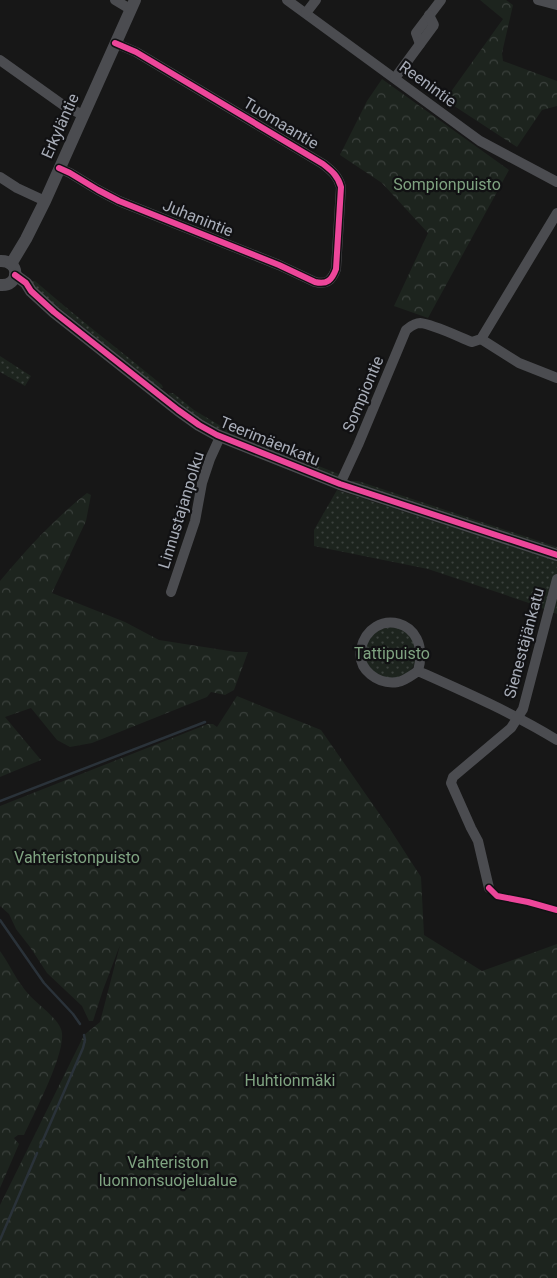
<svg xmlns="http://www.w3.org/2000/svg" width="557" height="1278" font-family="Roboto,sans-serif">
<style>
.grass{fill:url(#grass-dots)}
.forest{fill:url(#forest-crowns)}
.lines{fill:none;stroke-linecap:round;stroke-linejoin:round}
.stream{stroke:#2a3239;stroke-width:2.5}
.minor{stroke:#4b4c50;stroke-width:10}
.tertiary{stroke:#4b4c50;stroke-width:12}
.cycleway-casing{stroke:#111113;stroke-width:9}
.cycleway{stroke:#ed469a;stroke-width:6}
.labels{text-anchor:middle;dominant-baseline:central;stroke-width:4.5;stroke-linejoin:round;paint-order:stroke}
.street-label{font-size:16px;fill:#a8adb8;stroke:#111113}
.park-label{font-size:16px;fill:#7fa381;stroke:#111113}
</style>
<defs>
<pattern id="grass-dots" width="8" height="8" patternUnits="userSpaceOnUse" patternTransform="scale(1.25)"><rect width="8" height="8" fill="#1d241e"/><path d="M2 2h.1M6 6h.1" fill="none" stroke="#3b413d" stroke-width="1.8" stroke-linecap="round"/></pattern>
<pattern id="forest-crowns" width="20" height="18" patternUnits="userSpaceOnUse" patternTransform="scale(1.25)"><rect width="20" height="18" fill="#1d241e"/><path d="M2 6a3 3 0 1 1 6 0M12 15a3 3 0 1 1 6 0" fill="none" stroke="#3b413d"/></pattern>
</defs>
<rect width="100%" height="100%" fill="#171717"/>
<g class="grass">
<path d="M 32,281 L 35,281 C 76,317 120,350 162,385 L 163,388 L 159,388 L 43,295 L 30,283 Z"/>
<path d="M 0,356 L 31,376 L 25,386 L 0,372 Z"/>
<path d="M 169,393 L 173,393 L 194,410 L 224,428 L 341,475 L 337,477 L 208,425 L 170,396 Z"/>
<path d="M 352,481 L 358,481 L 557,547 L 557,551 L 356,486 Z"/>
<path d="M 337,490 L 557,561 L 557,614 L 526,602 L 428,569 L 314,546 L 314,530 Z"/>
<circle cx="391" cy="653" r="26"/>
</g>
<g class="forest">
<path d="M 480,0 L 506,0 L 513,5 L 502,53 L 503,61 L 557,81 L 557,106 L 542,110 L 517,147 L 445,100 L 503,19 Z"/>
<path d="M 382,79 L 509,170 L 428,318 L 394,306 L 428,233 L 382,183 L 340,155 L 367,101 Z"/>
<path d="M 87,493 L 91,495 L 86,521 L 52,593 L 125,622 L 159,640 L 236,652 L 248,652 L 234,690 L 225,695 L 211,692 L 207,697 L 92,743 L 70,747 L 57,740 L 31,708 L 5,717 L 41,760 L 0,777 L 0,581 C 27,549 54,519 87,493 Z"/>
<path d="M 237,696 L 321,730 L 390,829 L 421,877 L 424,935 L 482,971 L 557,944 L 557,1278 L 0,1278 L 0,1205 L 84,1035 L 100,1022 L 120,945 L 103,990 L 93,1021 L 89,1021 L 82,1006 L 47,973 L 30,947 L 16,929 L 9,914 L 0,906 L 0,806 L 208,724 L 213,724 L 217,727 Z"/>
<path d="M 0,951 C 9,963 15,978 25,990 C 34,1002 56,1016 61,1029 C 69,1048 33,1115 24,1135 L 18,1135 L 14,1138 L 19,1144 L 0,1188 Z"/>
</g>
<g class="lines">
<g class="stream">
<path d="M 0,801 L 205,722"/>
<path d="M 0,920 L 44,983 L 73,1014 L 80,1024"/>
<path d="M 40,1147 L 83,1048 L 85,1040 L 84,1035"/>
<path d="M 0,1240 L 37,1153"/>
</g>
<g class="minor">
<path d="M 115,0 L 130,9"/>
<path d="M 287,0 L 480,141 L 557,182"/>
<path d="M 538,0 L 557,5"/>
<path d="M 306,13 L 316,0"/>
<path d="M 420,44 L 416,33 L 441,0"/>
<path d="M 0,60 L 63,105 L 83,115"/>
<path d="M 395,78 L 434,25 L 429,15"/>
<path d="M 59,168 L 70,173 L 98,190 L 119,201 L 279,265 L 315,282 C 327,285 332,280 336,269 L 341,187 C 338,176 332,171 323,164 L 136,52 L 115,43"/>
<path d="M 0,177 L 17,188 L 45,201"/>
<path d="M 481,339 L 519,363 L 557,378"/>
<path d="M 340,484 L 358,445 L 406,330 C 410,327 414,323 420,323 C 433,324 459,337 472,342 L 481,339 L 557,213"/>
<path d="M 171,592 L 195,521 L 202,483 L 210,459 L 220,437"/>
<path d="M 418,671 C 433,617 370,606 361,649 C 357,670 378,685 398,682 C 406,680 412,675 418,671 C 465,692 513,713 557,740"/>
<path d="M 489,888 L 478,841 L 471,828 L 451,783 L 453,777 L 511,728 L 523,709 L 557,579"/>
</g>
<g class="tertiary">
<path d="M 0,261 C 21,260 20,287 0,285"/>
<path d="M 11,264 L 26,239 L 45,201 L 135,0"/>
<path d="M 15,275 L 26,283 L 31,291 L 54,312 L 178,410 L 199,425 L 217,435 L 340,484 L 557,555"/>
</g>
<defs>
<g id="cycleway">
<path d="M 59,168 L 70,173 L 98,190 L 119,201 L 279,265 L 315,282 C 327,285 332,280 336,269 L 341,187 C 338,176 332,171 323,164 L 136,52 L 115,43"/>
<path d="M 15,275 L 26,283 L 31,291 L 54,312 L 178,410 L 199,425 L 217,435 L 340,484 L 557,555"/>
<path d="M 489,888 L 497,896 L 528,902 L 557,910"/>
</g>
</defs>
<use href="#cycleway" class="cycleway-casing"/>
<use href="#cycleway" class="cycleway"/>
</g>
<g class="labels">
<g class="street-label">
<text transform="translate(428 84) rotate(36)">Reenintie</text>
<text transform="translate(281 123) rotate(31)">Tuomaantie</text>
<text transform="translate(60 126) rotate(-66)">Erkyläntie</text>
<text transform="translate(198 218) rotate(22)">Juhanintie</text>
<text transform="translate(363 394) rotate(-67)">Sompiontie</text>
<text transform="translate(270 441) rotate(22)">Teerimäenkatu</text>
<text transform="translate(181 510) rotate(-73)">Linnustajanpolku</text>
<text transform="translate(524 643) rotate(-75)">Sienestäjänkatu</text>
</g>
<g class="park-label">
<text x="447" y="184">Sompionpuisto</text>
<text x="392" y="653">Tattipuisto</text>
<text x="77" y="857">Vahteristonpuisto</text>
<text x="290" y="1080">Huhtionmäki</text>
<text x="168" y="1162">Vahteriston<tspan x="168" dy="18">luonnonsuojelualue</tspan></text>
</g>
</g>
</svg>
